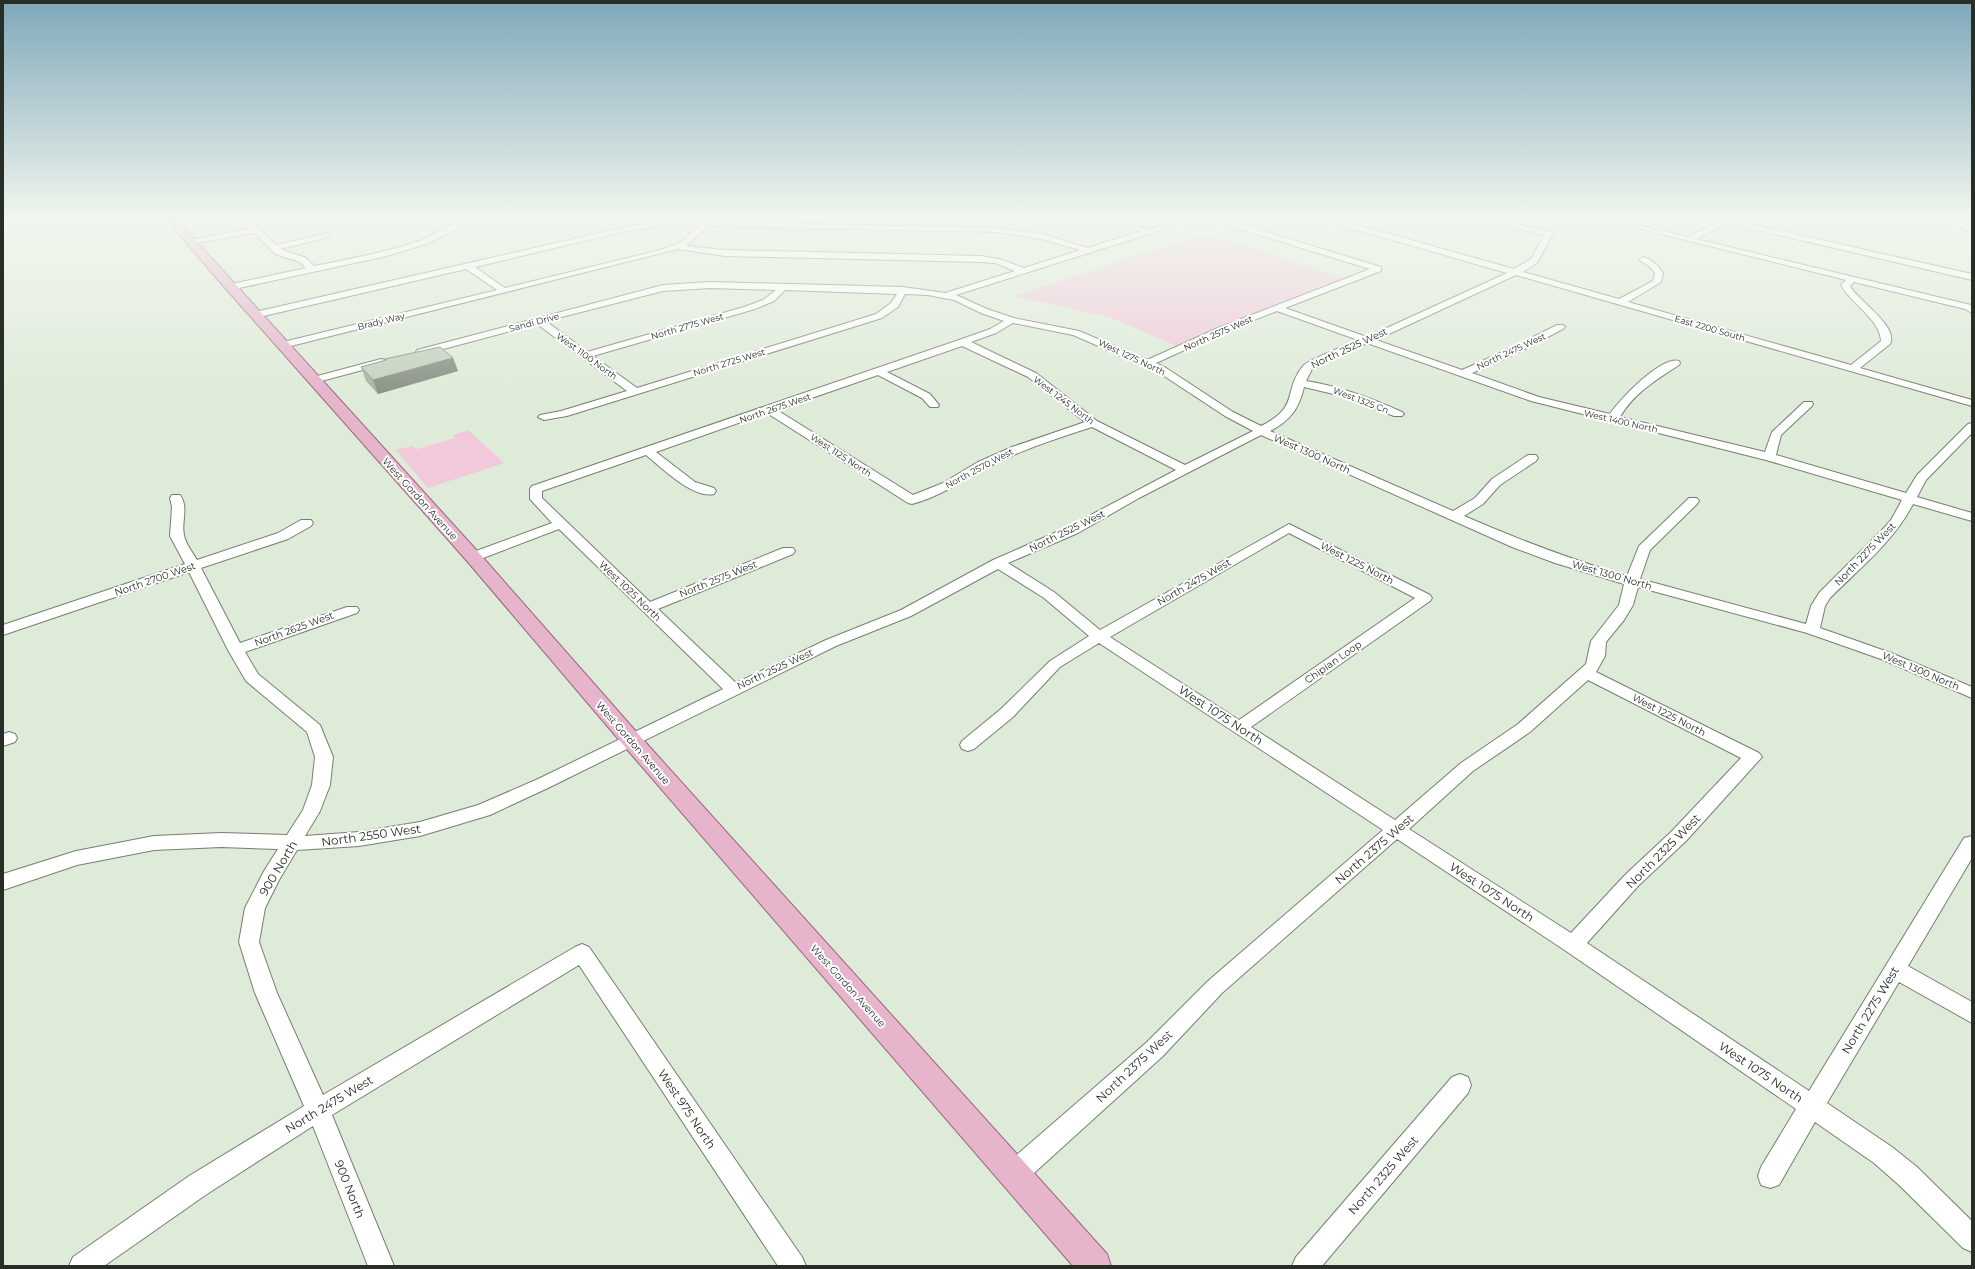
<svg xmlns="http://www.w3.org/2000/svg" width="1975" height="1269" font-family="Montserrat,sans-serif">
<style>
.green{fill:#f1c9da}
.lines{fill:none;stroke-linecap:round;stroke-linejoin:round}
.minor-casing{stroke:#757f6f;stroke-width:2}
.major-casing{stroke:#98647a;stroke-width:2}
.minor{fill:#fff;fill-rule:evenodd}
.major{fill:#e6b4cb;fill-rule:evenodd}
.wall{fill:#a9b4a4}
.shaded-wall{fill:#8a9286}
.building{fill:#c5d1bf;stroke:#8a9286}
.labels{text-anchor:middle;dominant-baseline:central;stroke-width:4;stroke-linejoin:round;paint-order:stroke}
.far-street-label{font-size:9px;fill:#282d26;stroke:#fff}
.street-label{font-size:10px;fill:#282d26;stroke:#fff}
.near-street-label{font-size:12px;fill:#282d26;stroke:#fff}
</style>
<rect width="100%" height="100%" fill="#dfebd9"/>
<g class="green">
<path d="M 1205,233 L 1345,279 L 1323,285 L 1177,346 L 1109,317 L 1014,296 Z"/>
<path d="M 468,430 L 504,463 L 428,488 L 396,450 L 412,446 L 417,449 L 455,438 L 453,435 Z"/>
</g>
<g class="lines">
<defs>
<g id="minor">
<path d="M 241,220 L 249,220 L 276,245 L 329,233 L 329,237 L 280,249 L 306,258 L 314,266 C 350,259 387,252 422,240 C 438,234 456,217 473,220 L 429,243 L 387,256 L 230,290 L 226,287 L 227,285 L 306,268 L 300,262 L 275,254 L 254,233 L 191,244 L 187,242 L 191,240 L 249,229 Z"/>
<path d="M 705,220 L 713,220 L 712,222 L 996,228 L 1042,234 L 1088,248 L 1140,231 L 1109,222 L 1108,220 C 1123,220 1136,229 1148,229 C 1159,229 1173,220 1188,220 L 1187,222 L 956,295 L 987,309 L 1014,318 L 1079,331 L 1147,360 L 1218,328 L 1370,269 L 1217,222 L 1216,220 L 1227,220 L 1381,267 L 1381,271 L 1285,308 L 1367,337 L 1507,273 L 1329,222 L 1328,220 L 1339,220 L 1514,269 L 1531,259 L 1544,235 L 1491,222 L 1490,220 L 1501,220 L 1552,232 L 1553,234 L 1537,263 L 1523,272 L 1619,299 L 1653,281 L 1655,273 L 1650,267 L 1639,260 L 1643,257 C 1653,260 1658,265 1663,273 L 1661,282 L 1628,302 L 1851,365 L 1881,341 C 1880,319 1851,304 1841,285 L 1846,280 L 1605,220 L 1617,220 L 1688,237 L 1719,221 L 1718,220 L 1732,220 L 1972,274 L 1972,280 L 1727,223 L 1696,239 L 1971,305 L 1972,313 L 1965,309 L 1854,282 L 1850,286 C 1858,301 1899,326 1890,344 L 1860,368 L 1972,400 L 1972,406 L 1516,275 L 1376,340 L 1462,370 L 1505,351 L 1557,325 L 1563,325 L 1565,327 L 1563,329 L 1513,355 L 1472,373 L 1539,397 L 1610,414 C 1619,400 1661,356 1679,361 L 1680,363 L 1679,365 C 1656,380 1634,393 1620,417 L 1765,452 L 1772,432 L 1804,402 L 1812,402 L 1813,404 L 1812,406 L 1781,435 L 1776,455 L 1906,493 L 1917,475 L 1968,424 L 1972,423 L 1972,433 L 1926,480 L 1917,497 L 1972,513 L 1972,521 L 1913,504 C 1894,541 1859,569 1830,598 L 1825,606 L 1820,628 L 1891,653 L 1972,687 L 1972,698 L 1881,659 L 1807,633 L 1638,587 L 1633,605 L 1624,620 L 1606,642 L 1605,656 L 1596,672 L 1759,753 L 1762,757 L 1686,841 L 1639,885 L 1587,943 L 1809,1091 L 1964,838 L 1972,836 L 1972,858 L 1908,966 L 1972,1002 L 1972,1023 L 1899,982 L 1827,1103 L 1892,1147 L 1917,1167 L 1972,1221 L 1972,1252 L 1963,1248 L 1899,1185 L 1874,1163 L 1815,1122 L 1779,1185 L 1770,1188 L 1761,1185 L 1758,1176 L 1761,1167 L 1796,1109 L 1566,951 L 1397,839 L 1222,993 L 1163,1056 L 1023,1183 L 1014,1186 L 1005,1183 L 1002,1174 L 1005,1165 L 1147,1042 L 1208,981 L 1383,830 L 1099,643 L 1060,667 L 1013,717 L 974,749 L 968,751 L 962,749 L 960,745 L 962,741 L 1001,709 L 1050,661 L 1089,636 L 1044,598 L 998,569 L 911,616 L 836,646 L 550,787 L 490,815 L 420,836 L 359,846 L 297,850 L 279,880 L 265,908 L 259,942 L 277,993 L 323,1095 L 575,947 L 582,944 L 589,947 L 802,1257 L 806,1266 L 778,1266 L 579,965 L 332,1115 L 394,1266 L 368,1266 L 313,1126 L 207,1194 L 104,1266 L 69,1266 L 73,1257 L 189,1176 L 304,1106 L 255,993 L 239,942 L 245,908 L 264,871 L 278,849 L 221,847 L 154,850 L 77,865 L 3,890 L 3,874 L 76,851 L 154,836 L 221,833 L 287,835 L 303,810 L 312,785 L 315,757 L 307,732 L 246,681 L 228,650 L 189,572 L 3,635 L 3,625 L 185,564 L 170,536 L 172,507 L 170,498 L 172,495 L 180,495 C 189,507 181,522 184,535 C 185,543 193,553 197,560 L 278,533 L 301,520 L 311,520 L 313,523 L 311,526 L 288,539 L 201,568 L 240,643 L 347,607 L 357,607 L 359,610 L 357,613 L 245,652 L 258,674 L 320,725 L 333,757 L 330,785 L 320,811 L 305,836 L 359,832 L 420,822 L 478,805 L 538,779 L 723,689 L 559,529 L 478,560 L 468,560 L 466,557 L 468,554 L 552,523 L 530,499 L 530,489 L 532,486 L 959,340 L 990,329 L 1004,321 L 981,313 L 954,300 L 928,295 L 905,294 L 898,307 L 882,318 L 567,416 L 544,420 L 538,417 L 540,415 L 561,411 L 627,391 L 537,324 L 421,355 L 417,354 L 416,352 L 417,350 L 663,285 L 710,282 L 903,287 L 945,293 L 1015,271 L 995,263 L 981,262 L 725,256 L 678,249 L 283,348 L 278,345 L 279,343 L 497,290 L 466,269 L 255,318 L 250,315 L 255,312 L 626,227 L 664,221 L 703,221 ZM 664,225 L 699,226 L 682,242 L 660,250 L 505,288 L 475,267 L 626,231 ZM 708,226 L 996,232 L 1042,239 L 1080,250 L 1024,268 L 999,259 L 981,256 L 725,250 L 686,246 ZM 710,288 L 776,290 L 763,300 L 744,307 L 587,352 L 546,321 L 663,291 ZM 785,290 L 897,294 L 891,303 L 876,314 L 637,388 L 593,356 L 755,309 L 774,301 ZM 1277,311 L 1358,340 C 1348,345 1309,359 1303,366 C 1282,392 1301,406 1261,426 L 1233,412 L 1166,368 L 1156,363 L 1224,332 ZM 1013,323 L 1073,335 L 1158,372 L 1225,416 L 1253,431 L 1185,465 L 1097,421 L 1036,373 L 971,342 L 996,333 ZM 1367,343 L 1531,401 L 1766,460 L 1902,500 L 1891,520 L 1884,528 L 1819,593 L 1811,606 L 1806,624 L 1640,579 L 1650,550 L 1697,504 L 1699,501 L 1697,498 L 1689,498 L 1639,546 L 1627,576 L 1620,574 C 1566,558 1515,538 1464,516 L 1483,504 L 1500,485 L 1536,461 L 1538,458 L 1536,455 L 1528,455 L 1492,479 L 1475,498 L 1453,511 L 1270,431 C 1290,421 1299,409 1304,387 L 1346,397 L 1394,416 L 1402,416 L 1404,414 L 1402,412 C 1371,398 1339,386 1306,381 L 1312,369 ZM 962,346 L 1028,377 L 1085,422 L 1012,447 L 978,462 L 943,483 L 913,495 L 777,410 L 878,375 L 922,398 L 930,407 L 938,407 L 939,405 L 930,394 L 887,372 ZM 767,413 L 908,503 L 912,504 C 939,497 962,481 986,468 C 1020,450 1056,439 1092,427 L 1176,470 L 1068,527 L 993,560 L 901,610 L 826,640 L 736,683 L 658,609 L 793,554 L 795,551 L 793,548 L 783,548 L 650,602 L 542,498 L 542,491 L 646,455 C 662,468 693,499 714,494 L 716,491 L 714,488 L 695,482 L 656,452 ZM 1261,435 L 1512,547 L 1555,563 L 1624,584 L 1619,605 L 1591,641 L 1586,664 L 1518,724 L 1461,763 L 1395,820 L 1251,727 L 1430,601 L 1432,598 L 1430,595 L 1289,524 L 1100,630 L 1054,592 L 1008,563 L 1078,533 L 1139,498 ZM 1289,533 L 1415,598 L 1239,720 L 1110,637 ZM 1588,680 L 1741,758 L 1672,831 L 1625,875 L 1571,933 L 1409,829 L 1473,771 L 1530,732 Z"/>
<path d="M 1839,220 L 1852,220 L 1867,224 L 1863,226 Z"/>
<path d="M 1951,220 L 1959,220 L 1972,228 L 1972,234 Z"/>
<path d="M 381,359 L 385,360 L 386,362 L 385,364 L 314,383 L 309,380 L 310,378 Z"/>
<path d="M 9,732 L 15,734 L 17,738 L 15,742 L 3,746 L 3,734 Z"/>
<path d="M 1460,1074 L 1468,1077 L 1471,1085 L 1468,1093 L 1322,1266 L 1292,1266 L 1296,1257 L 1452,1077 Z"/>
</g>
<path id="major" d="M 167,220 L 177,220 L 479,553 L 647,744 L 1107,1254 L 1111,1266 L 1073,1266 L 631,754 L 467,561 L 226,289 Z"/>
</defs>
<use href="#minor" class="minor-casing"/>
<use href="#major" class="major-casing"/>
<use href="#minor" class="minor"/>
<use href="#major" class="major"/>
</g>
<path class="wall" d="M 453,358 L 458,371 L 378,394 L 366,381 L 361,367 L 385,361 L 385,359 Z"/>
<path class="shaded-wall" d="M 453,358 L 458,371 L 378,394 L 373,380 Z"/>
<path class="building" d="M 440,347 L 453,358 L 373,380 L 361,367 L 386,360 L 385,359 Z"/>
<linearGradient id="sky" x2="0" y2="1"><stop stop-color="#7fa8ba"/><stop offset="0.55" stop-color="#f1f6ee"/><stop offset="1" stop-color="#f1f6ee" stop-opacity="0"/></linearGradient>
<rect width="1975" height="397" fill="url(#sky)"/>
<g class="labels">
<g class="far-street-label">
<text transform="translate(381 321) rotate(-14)">Brady Way</text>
<text transform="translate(534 322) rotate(-15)">Sandi Drive</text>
<text transform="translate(687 326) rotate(-16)">North 2775 West</text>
<text transform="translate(1710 328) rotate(16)">East 2200 South</text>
<text transform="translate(1218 333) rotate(-24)">North 2575 West</text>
<text transform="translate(1511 351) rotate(-25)">North 2475 West</text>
<text transform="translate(587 356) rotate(36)">West 1100 North</text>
<text transform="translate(1132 357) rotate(25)">West 1275 North</text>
<text transform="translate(729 362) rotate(-17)">North 2725 West</text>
<text transform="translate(1064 400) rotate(37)">West 1245 North</text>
<text transform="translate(1361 400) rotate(21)">West 1325 Cn</text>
<text transform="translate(775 408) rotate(-19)">North 2675 West</text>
<text transform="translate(1621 421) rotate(13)">West 1400 North</text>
<text transform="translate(841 455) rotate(33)">West 1125 North</text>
<text transform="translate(979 468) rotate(-28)">North 2570 West</text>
</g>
<g class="street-label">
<text transform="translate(1349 348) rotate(-25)">North 2525 West</text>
<text transform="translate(1312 454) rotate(24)">West 1300 North</text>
<text transform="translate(420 499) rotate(48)">West Gordon Avenue</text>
<text transform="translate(1067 531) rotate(-26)">North 2525 West</text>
<text transform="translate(1865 554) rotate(-46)">North 2275 West</text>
<text transform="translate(1357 563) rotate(27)">West 1225 North</text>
<text transform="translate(1612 575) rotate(16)">West 1300 North</text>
<text transform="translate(155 579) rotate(-19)">North 2700 West</text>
<text transform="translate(718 579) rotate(-22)">North 2575 West</text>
<text transform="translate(1194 582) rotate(-30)">North 2475 West</text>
<text transform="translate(630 591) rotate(44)">West 1025 North</text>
<text transform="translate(294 629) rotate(-20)">North 2625 West</text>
<text transform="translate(1333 662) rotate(-35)">Chipian Loop</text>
<text transform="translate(775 669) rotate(-25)">North 2525 West</text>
<text transform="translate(1921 671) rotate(23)">West 1300 North</text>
<text transform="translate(1669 715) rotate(27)">West 1225 North</text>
<text transform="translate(633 743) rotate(49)">West Gordon Avenue</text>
<text transform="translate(848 986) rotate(48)">West Gordon Avenue</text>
</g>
<g class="near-street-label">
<text transform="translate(1221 715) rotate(33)">West 1075 North</text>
<text transform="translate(371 835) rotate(-8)">North 2550 West</text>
<text transform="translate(1374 849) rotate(-41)">North 2375 West</text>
<text transform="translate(1663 851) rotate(-45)">North 2325 West</text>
<text transform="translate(278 868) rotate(-59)">900 North</text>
<text transform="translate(1492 892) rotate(33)">West 1075 North</text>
<text transform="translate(1870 1010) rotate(-59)">North 2275 West</text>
<text transform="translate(1134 1066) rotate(-43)">North 2375 West</text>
<text transform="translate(1761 1072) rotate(34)">West 1075 North</text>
<text transform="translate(329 1104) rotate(-31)">North 2475 West</text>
<text transform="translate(687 1109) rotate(56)">West 975 North</text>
<text transform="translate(1383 1175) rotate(-49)">North 2325 West</text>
<text transform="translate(350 1189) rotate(68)">900 North</text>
</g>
</g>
<rect width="1975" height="1269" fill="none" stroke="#282d26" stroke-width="8"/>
</svg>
